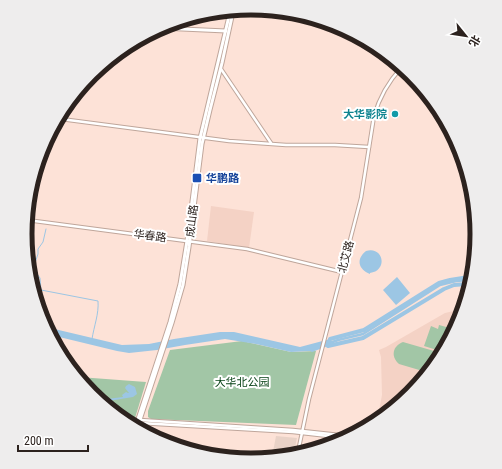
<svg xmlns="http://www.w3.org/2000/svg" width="502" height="469" font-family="'Roboto Condensed','Noto Sans SC',sans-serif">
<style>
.built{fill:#f4d2c5}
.medical{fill:#e9d2c7}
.green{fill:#a2c6a6}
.water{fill:#9cc6e4}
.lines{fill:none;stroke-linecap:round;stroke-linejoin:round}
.stream{stroke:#9cc6e4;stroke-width:1}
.canal{stroke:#9cc6e4;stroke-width:2.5}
.river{stroke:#9cc6e4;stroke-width:4}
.minor-casing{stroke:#bfa69b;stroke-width:4.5}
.major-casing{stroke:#bfa69b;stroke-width:5}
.highway-casing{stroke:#bfa69b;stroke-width:6}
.minor{stroke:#fff;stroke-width:2.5}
.major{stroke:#fff;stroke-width:3}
.highway{stroke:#fff;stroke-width:4}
.culture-dot{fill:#0f9aa8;stroke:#fff;stroke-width:1.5}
.transit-dot{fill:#1a4fb4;stroke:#fff;stroke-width:1.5}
.labels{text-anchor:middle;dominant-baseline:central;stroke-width:4;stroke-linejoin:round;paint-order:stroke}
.culture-label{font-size:11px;font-weight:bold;fill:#0d838f;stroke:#fff;text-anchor:end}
.transit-label{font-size:11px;font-weight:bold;fill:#164399;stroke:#fff;text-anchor:start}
.street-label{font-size:11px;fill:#2c221e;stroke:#fff}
.park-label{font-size:11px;fill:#094318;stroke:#fff}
.rim{fill:none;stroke:#2c221e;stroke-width:5}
</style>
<rect width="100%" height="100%" fill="#fde2d7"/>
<g class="built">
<path d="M 211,206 L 254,212 L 249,248 L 207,241 Z"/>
<path d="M 458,310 L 449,337 L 411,395 L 378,416 L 382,395 L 381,357 L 379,350 L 386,347 L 445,313 Z"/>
</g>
<path class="medical" d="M 276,436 L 297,438 L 294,452 L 272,457 Z"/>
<g class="green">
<path d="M 439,325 L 450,328 L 444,346 L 440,351 L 424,346 L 431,326 L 438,329 Z"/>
<path d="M 242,341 L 291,352 L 316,351 L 296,425 L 151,419 L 148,417 L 148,411 L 170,350 Z"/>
<path d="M 403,342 L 434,351 L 437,355 L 426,372 L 399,364 C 390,356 393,346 403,342 Z"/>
<path d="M 79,377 L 146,382 L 135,418 L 124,417 L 91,394 Z"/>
</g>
<g class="water">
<path d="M 366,251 C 384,246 388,271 370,273 L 370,274 C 358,269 356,259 366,251 Z"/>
<path d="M 397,277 L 410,293 L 396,305 L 383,290 Z"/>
<path d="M 46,327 L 122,345 L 149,344 L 174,339 L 220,332 L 234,332 L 300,347 L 330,339 L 328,346 L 312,352 L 310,351 L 291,352 L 256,344 L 225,339 L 185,345 L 157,350 L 129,353 L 117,351 L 51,335 Z"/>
<path d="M 129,384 L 135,387 L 137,394 L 133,397 L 102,402 L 99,400 L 123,397 L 122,395 L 126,392 L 128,393 L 129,393 L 125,388 L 126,386 Z"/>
</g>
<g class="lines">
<path class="stream" d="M 46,229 L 43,242 L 38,249 L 38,254 L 34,266 L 35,271 L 40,278 L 41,290 L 98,301 C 99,314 94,326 92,339"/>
<path class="canal" d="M 327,344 L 338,340 L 363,334 L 440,285 L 456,281 L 468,280"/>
<path class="river" d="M 469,278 L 467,284 L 454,285 L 444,289 L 363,338 L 328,346 L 330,339 L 364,330 L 439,283 L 450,280 L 469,277"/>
<defs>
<g id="minor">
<path d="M 221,69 L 271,143"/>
<path d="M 61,119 L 229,141 L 286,145 L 335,145 L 369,147"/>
<path d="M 27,220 L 247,249 L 342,272"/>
<path d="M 456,328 L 464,301"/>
<path d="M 140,420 L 293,430 L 349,436"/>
<path d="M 130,421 L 137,421 L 140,423 L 293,432 L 346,438"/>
<path d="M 298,452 L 309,399 L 361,198 L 374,116 C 379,99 389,81 401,68"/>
</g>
<g id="major">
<path d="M 160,28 L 226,31"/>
<path d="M 402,68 L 426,96"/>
<path d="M 136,425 L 170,322 L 180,284 L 187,241 L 200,138 L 230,12"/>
<path d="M 138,426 L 172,323 L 183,285 L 189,247 L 202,144 L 210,110 L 222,63 L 233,12"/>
</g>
<path id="highway" d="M 407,72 L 417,82"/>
</defs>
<use href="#minor" class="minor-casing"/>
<use href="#major" class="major-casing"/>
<use href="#highway" class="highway-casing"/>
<use href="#minor" class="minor"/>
<use href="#major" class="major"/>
<use href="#highway" class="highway"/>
</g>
<circle class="culture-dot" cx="395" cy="114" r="4"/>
<rect class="transit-dot" x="192" y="173" width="10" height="10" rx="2"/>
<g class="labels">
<g class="culture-label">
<text x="387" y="114">大华影院</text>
</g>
<g class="transit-label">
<text x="206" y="178">华鹏路</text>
</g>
<g class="street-label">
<text transform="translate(192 221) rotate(-83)">成山路</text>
<text transform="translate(150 236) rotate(7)">华春路</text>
<text transform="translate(346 257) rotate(-75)">北艾路</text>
</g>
<g class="park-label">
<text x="242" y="382">大华北公园</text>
</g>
</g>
<path d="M0 0H502V469H0ZM32 234a219 219 0 1 1 438 0a219 219 0 1 1-438 0Z" fill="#eeeded" fill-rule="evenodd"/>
<path class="rim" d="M32 234a219 219 0 1 1 438 0a219 219 0 1 1-438 0Z"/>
<g transform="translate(466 36) rotate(120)" stroke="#ffffff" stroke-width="3" paint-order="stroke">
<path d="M0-3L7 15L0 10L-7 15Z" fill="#2c221e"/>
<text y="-6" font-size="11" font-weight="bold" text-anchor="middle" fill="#2c221e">北</text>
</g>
<path d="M18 445v6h70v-6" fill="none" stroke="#2c221e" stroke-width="2"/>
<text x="24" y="445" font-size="12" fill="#2c221e" stroke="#ffffff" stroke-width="3" paint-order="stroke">200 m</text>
</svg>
